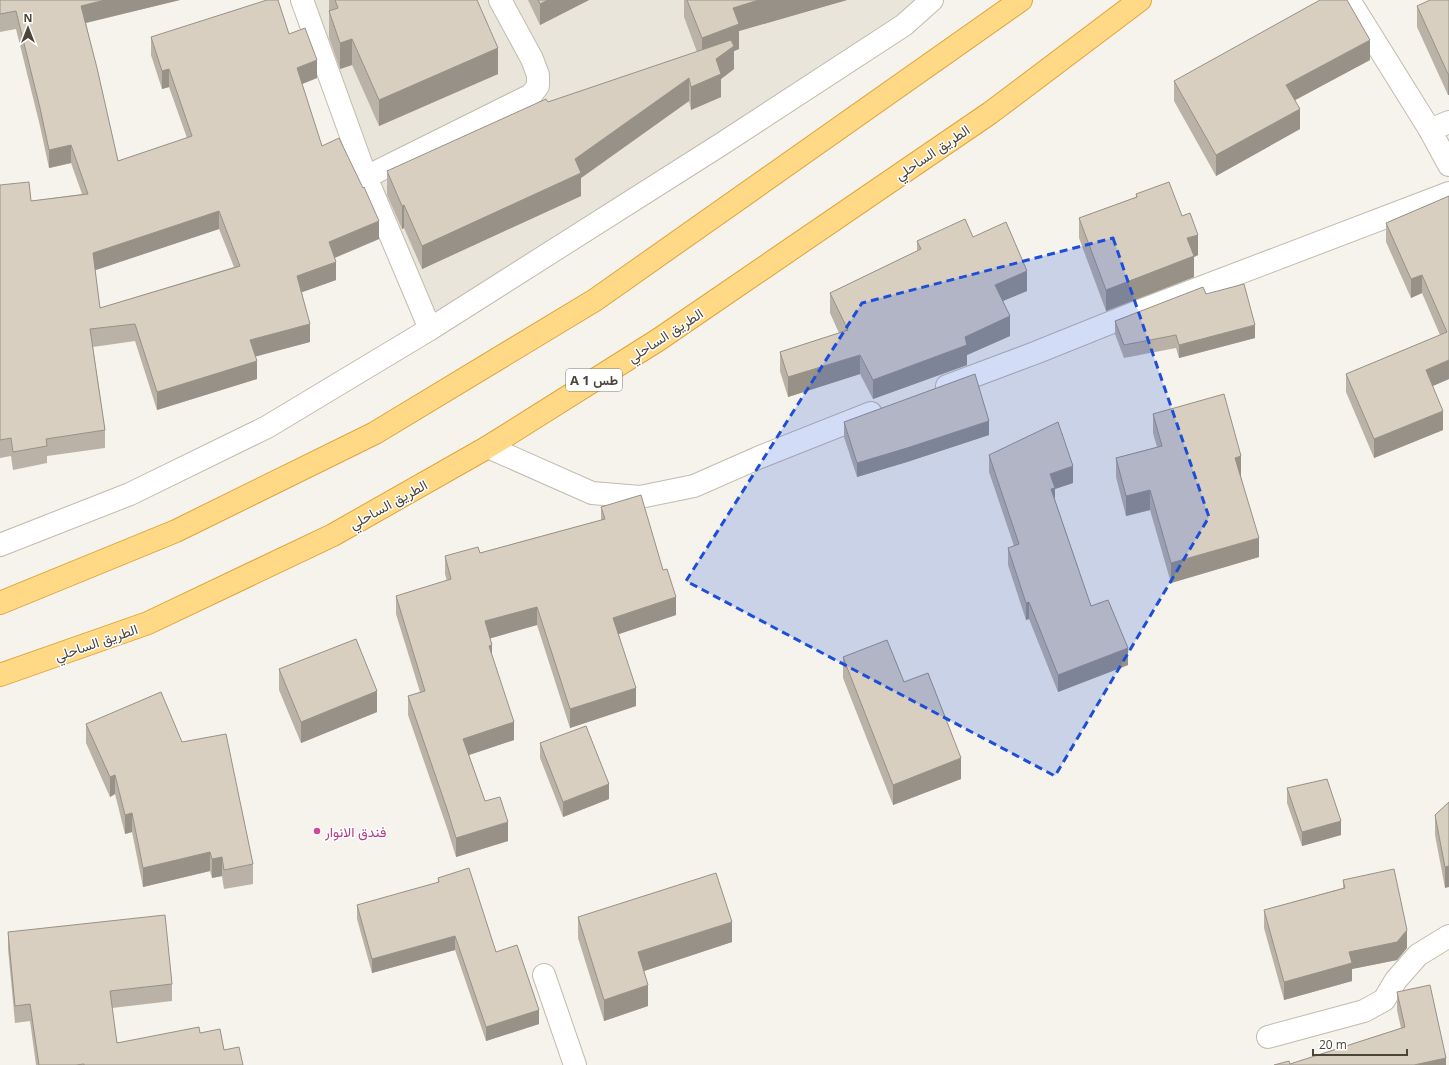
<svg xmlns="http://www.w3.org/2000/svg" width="1449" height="1065" font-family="'Open Sans',Vazirmatn,sans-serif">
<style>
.residential{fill:#eae5da}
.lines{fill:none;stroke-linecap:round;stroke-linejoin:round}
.minor-casing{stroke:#c2bbae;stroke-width:24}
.tertiary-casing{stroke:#c2bbae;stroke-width:24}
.trunk-casing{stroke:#e0a43c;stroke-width:24}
.minor{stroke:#fff;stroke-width:22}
.tertiary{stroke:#fff;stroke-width:22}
.trunk{stroke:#ffd985;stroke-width:22}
.wall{fill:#bab2a6;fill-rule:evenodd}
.shaded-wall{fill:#979187}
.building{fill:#d8cfc1;stroke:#979187;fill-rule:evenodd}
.marked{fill:#1d4ed8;fill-opacity:0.2;stroke:#1d4ed8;stroke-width:3;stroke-dasharray:8 5;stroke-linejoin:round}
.hotel-dot{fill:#d1479c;stroke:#fff;stroke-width:1.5}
.labels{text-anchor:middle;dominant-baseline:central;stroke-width:3;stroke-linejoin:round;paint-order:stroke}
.shield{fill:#fff;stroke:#817c74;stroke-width:1}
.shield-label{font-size:13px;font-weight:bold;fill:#4b4439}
.street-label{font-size:14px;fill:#4b4439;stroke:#fff}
.hotel-label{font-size:14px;fill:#b23c85;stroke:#fff;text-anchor:start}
</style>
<rect width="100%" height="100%" fill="#f6f3ec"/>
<path class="residential" d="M 300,0 L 934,0 L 431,328 Z"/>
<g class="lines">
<defs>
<g id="minor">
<path d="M 302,0 L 366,177 L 430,329"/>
<path d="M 1430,130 L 1449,122"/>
<path d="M 366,177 L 531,95 L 538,86 L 538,75 L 532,59 L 500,0"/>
<path d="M 947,386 L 1035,353 L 1142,310 L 1449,193"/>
<path d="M 488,447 L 592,493 L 640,497 L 694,486 L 760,457 L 871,413"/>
<path d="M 0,545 L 130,494 L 267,427 L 430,329 L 720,145 L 904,25 L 932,0"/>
<path d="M 544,975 L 575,1065"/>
<path d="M 1268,1037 L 1364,1011 L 1384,1000 L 1396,980 L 1418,955 L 1449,936"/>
</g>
<path id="tertiary" d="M 1349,0 L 1430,130 L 1449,165"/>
<g id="trunk">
<path d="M 0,603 L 176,531 L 375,433 L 595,300 L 1021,0"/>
<path d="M 0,675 L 148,623 L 333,535 L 488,447 L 658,340 L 990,113 L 1140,0"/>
</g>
</defs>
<use href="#minor" class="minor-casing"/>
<use href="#tertiary" class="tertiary-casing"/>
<use href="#trunk" class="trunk-casing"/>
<use href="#minor" class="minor"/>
<use href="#tertiary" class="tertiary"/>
<use href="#trunk" class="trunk"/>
</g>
<g class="wall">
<path d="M 0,0 L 180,0 L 86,23 L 118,161 L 187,138 L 169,87 L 162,89 L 151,55 L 151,37 L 289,34 L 317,78 L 302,84 L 322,146 L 379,239 L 335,258 L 336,280 L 302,292 L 310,342 L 255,356 L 257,379 L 157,410 L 135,341 L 93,347 L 105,430 L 105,448 L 47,456 L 47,463 L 13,470 L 11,456 L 0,458 L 0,185 L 31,201 L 82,194 L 71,163 L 49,168 L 40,126 L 16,29 L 0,32 ZM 219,229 L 234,267 L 100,308 L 95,270 Z"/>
<path d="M 329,0 L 477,0 L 498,74 L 379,126 L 352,65 L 340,69 L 329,38 Z"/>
<path d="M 528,0 L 589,0 L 540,25 Z"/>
<path d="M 684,0 L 847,0 L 739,31 L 739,49 L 734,51 L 734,69 L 721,79 L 721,97 L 691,110 L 689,101 L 581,178 L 581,196 L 422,269 L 404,228 L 402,229 L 387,195 L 387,171 L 548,102 L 697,52 L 684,17 Z"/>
<path d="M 1449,0 L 1449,95 L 1448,95 L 1417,27 L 1417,6 Z"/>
<path d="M 1370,60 L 1295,100 L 1300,129 L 1216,176 L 1174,101 L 1174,81 Z"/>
<path d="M 1136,194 L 1182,216 L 1198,255 L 1194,257 L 1194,277 L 1106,311 L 1079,238 L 1079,218 L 1136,197 Z"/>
<path d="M 1449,196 L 1449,379 L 1432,386 L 1443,430 L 1374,458 L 1346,392 L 1346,374 L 1440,335 L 1422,293 L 1411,298 L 1386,242 L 1386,223 Z"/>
<path d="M 973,237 L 1027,291 L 1003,301 L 1010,336 L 967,355 L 967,365 L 873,399 L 860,374 L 788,397 L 780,371 L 780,352 L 839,333 L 830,313 L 830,293 L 917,251 L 917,241 Z"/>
<path d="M 1206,294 L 1255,338 L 1179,358 L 1176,348 L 1124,358 L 1115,334 L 1115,321 Z"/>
<path d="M 1153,414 L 1241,476 L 1259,557 L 1171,583 L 1150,510 L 1126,516 L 1116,477 L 1116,458 L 1157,447 L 1153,433 Z"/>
<path d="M 844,422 L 989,435 L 907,462 L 857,477 L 844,437 Z"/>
<path d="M 989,455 L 1073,483 L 1055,489 L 1055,500 L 1091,606 L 1128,665 L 1058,692 L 1029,619 L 1026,620 L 1008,565 L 1008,548 L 1014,546 L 989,472 Z"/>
<path d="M 601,507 L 676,615 L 619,634 L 636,706 L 570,728 L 537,625 L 490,638 L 492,655 L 514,740 L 469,755 L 485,801 L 508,841 L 456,857 L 447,828 L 408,715 L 408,696 L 420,692 L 396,614 L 396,596 L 447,581 L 445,574 L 445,556 L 480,553 L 601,520 Z"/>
<path d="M 843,657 L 904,682 L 961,779 L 893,805 L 843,678 Z"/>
<path d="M 279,669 L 377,712 L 301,743 L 279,690 Z"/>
<path d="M 86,724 L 182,742 L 253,864 L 253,884 L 224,889 L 222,876 L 212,878 L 210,871 L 143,887 L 132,832 L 125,834 L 115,794 L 110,797 L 86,743 Z"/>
<path d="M 540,743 L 609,799 L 563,817 L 540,758 Z"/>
<path d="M 1287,788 L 1341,835 L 1302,846 L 1287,803 Z"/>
<path d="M 1449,802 L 1445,888 L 1435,835 L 1435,815 Z"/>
<path d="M 438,878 L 496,952 L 539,1024 L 486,1041 L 455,950 L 372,973 L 357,919 L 357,905 L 438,883 Z"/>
<path d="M 1343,880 L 1407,948 L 1397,960 L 1352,969 L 1352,981 L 1284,1000 L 1264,928 L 1264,910 L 1343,888 Z"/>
<path d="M 578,917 L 732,942 L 644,971 L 648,1006 L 604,1021 L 578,938 Z"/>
<path d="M 8,932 L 172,984 L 172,1001 L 112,1008 L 117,1043 L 200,1033 L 224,1050 L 243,1065 L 36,1065 L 30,1021 L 15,1023 L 8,949 Z"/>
<path d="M 1397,992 L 1446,1065 L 1274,1065 L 1290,1064 L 1401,1028 L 1397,1010 Z"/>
</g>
<g class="shaded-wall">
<path d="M 105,0 L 180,0 L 81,24 L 81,6 Z"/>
<path d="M 548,0 L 589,0 L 540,25 L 540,4 Z"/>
<path d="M 759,0 L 847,0 L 739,31 L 739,49 L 734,51 L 734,69 L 721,79 L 721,97 L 691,110 L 691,87 L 702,63 L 702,38 L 733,8 Z"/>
<path d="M 352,39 L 352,65 L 340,69 L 340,43 Z"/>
<path d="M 1370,40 L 1370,60 L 1286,105 L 1286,85 Z"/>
<path d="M 498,48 L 498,74 L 379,126 L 379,100 Z"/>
<path d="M 317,60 L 317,78 L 297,86 L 297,68 Z"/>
<path d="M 169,69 L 169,87 L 162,89 L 162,71 Z"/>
<rect x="1448" y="74" width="1" height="21"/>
<path d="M 689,78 L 689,101 L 581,178 L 581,196 L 422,269 L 422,246 L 575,159 Z"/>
<path d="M 1300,109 L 1300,129 L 1216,176 L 1216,155 Z"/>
<path d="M 71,145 L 71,163 L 49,168 L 49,150 Z"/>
<path d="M 404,205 L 404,228 L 402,229 L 402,206 Z"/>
<path d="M 219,211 L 219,229 L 93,271 L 93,253 Z"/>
<path d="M 379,221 L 379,239 L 329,260 L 329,242 Z"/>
<path d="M 1198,235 L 1198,255 L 1194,257 L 1194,277 L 1106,311 L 1106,290 L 1187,238 Z"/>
<path d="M 336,262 L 336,280 L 297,294 L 297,276 Z"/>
<path d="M 1027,271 L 1027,291 L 995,304 L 995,285 Z"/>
<path d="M 1422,275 L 1422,293 L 1411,298 L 1411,279 Z"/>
<path d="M 1010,316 L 1010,336 L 967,355 L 967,365 L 873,399 L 873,380 Z"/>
<path d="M 310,324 L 310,342 L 250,358 L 250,340 Z"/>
<path d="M 1255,325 L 1255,338 L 1179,358 L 1179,345 Z"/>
<path d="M 860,355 L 860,374 L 788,397 L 788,377 Z"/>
<path d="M 1449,360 L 1449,379 L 1426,389 L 1426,370 Z"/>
<path d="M 257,361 L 257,379 L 157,410 L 157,392 Z"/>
<path d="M 1443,411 L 1443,430 L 1374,458 L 1374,439 Z"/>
<path d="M 989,421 L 989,435 L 907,462 L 857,477 L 857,463 Z"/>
<path d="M 1241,456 L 1241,476 L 1235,478 L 1235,458 Z"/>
<path d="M 1073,466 L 1073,483 L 1055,489 L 1055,504 L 1051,506 L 1050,474 Z"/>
<path d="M 1150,490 L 1150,510 L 1126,516 L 1126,496 Z"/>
<path d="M 1259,538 L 1259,557 L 1171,583 L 1171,563 Z"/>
<path d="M 676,597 L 676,615 L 613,636 L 613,618 Z"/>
<path d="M 1029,602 L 1029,619 L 1026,620 L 1026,603 Z"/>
<path d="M 537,607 L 537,625 L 485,640 L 485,621 Z"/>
<path d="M 492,645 L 492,664 L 489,646 Z"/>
<path d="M 1128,648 L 1128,665 L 1058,692 L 1058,675 Z"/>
<path d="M 636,688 L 636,706 L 570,728 L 570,709 Z"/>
<path d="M 377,691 L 377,712 L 301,743 L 301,722 Z"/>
<path d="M 514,722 L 514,740 L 463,757 L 463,739 Z"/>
<path d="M 961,758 L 961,779 L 893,805 L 893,785 Z"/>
<path d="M 115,775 L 115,794 L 110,797 L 110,777 Z"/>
<path d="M 609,784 L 609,799 L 563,817 L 563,802 Z"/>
<path d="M 132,813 L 132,832 L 125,834 L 125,815 Z"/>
<path d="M 1341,821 L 1341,835 L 1302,846 L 1302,832 Z"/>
<path d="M 508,822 L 508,841 L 456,857 L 456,838 Z"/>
<path d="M 210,852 L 210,871 L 143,887 L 143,868 Z"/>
<path d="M 222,857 L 222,876 L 212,878 L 212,859 Z"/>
<path d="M 1449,866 L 1449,887 L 1445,888 L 1445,867 Z"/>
<path d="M 732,922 L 732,942 L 638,973 L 638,952 Z"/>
<path d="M 1407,930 L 1407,948 L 1397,960 L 1352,969 L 1352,981 L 1284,1000 L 1284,982 L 1349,952 Z"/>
<path d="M 455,936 L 455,950 L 372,973 L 372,959 Z"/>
<path d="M 648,985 L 648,1006 L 604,1021 L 604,1000 Z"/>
<path d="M 539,1010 L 539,1024 L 486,1041 L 486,1027 Z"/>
<path d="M 1446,1058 L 1446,1065 L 1414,1065 Z"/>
</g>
<g class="building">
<path d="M 0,0 L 105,0 L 81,6 L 97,68 L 118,161 L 192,136 L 169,69 L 162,71 L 151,37 L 267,0 L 278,0 L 289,34 L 305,28 L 317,60 L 297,68 L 322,146 L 339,138 L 363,188 L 364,187 L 379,221 L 329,242 L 336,262 L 297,276 L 310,324 L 250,340 L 257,361 L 157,392 L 135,324 L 90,329 L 105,430 L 46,439 L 47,446 L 13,452 L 11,438 L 0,440 L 0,185 L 29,182 L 31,201 L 88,194 L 71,145 L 49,150 L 40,108 L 16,11 L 0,14 ZM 219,211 L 240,266 L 100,308 L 93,253 Z"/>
<path d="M 335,0 L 477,0 L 498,48 L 379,100 L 352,39 L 340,43 L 329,11 L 338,8 Z"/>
<path d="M 538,0 L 548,0 L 540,4 Z"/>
<path d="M 687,0 L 759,0 L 733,8 L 739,24 L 702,38 Z"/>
<path d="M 1320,0 L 1347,0 L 1370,40 L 1286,85 L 1300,109 L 1216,155 L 1174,81 Z"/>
<path d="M 1430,0 L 1449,0 L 1449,74 L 1448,74 L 1417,6 Z"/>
<path d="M 731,40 L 734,46 L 716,59 L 721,74 L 691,87 L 689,78 L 575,159 L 581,173 L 422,246 L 404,205 L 402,206 L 387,171 L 546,99 L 548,102 Z"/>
<path d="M 1169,182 L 1182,216 L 1190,213 L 1198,235 L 1187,238 L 1194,256 L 1106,290 L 1079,218 L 1137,197 L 1136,194 Z"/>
<path d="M 1449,196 L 1449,360 L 1426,370 L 1443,411 L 1374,439 L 1346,374 L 1447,332 L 1422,275 L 1411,279 L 1386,223 Z"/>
<path d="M 965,219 L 973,237 L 1006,222 L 1027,271 L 995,285 L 1010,316 L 965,337 L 967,345 L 873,380 L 860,355 L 788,377 L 780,352 L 848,330 L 830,293 L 921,249 L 917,241 Z"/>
<path d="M 1244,284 L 1255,325 L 1179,345 L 1176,335 L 1124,345 L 1115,321 L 1203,287 L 1206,294 Z"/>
<path d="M 975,374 L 989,421 L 907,448 L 857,463 L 844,422 Z"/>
<path d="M 1224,394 L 1241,456 L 1235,458 L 1259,538 L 1171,563 L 1150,490 L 1126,496 L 1116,458 L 1162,446 L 1153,414 Z"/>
<path d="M 1058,422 L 1073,466 L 1050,474 L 1055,488 L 1051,489 L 1091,606 L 1108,600 L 1128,648 L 1058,675 L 1029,602 L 1026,603 L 1008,548 L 1019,544 L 989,455 Z"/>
<path d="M 641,495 L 663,570 L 667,569 L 676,597 L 613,618 L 636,688 L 570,709 L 537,607 L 485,621 L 492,645 L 489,646 L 514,722 L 463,739 L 485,801 L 500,797 L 508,822 L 456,838 L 447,809 L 408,696 L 425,691 L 396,596 L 451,579 L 445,556 L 478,547 L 480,553 L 605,519 L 601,507 Z"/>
<path d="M 356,639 L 377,691 L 301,722 L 279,669 Z"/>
<path d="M 887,640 L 904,682 L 928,673 L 961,758 L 893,785 L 843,657 Z"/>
<path d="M 161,692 L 182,742 L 226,734 L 253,864 L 224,870 L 222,857 L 212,859 L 210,852 L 143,868 L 132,813 L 125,815 L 115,775 L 110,777 L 86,724 Z"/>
<path d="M 586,726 L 609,784 L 563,802 L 540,743 Z"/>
<path d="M 1327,779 L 1341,821 L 1302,832 L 1287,788 Z"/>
<path d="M 1449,802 L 1449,866 L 1445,867 L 1435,815 Z"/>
<path d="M 469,868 L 496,952 L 517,945 L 539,1010 L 486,1027 L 455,936 L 372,959 L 357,905 L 439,882 L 438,878 Z"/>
<path d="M 1394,869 L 1407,930 L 1397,942 L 1349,952 L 1352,963 L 1284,982 L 1264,910 L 1345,888 L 1343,880 Z"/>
<path d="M 716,873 L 732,922 L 638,952 L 648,985 L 604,1000 L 578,917 Z"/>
<path d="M 165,915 L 172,984 L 110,991 L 117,1043 L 199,1027 L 200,1033 L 220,1029 L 224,1050 L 239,1047 L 243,1065 L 84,1065 L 84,1064 L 76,1065 L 39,1065 L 30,1004 L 15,1006 L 8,932 Z"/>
<path d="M 1430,985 L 1446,1058 L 1414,1065 L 1274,1065 L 1289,1061 L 1290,1064 L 1405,1027 L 1397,992 Z"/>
</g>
<path class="marked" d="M 1113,238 L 1209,517 L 1055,776 L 686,581 L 862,303 Z"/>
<circle class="hotel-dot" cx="317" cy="831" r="4"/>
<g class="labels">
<rect class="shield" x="566" y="369" width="56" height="22" rx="3"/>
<g class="shield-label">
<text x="594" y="380">A 1 طس</text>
</g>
<g class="street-label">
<text transform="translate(932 152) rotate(-34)">الطريق الساحلي</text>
<text transform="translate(665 335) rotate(-33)">الطريق الساحلي</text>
<text transform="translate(388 504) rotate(-29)">الطريق الساحلي</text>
<text transform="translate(96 642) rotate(-19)">الطريق الساحلي</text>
</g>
<g class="hotel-label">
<text x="325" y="831">فندق الانوار</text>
</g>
</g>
<g transform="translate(28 28)" stroke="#ffffff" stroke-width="3" paint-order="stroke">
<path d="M0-3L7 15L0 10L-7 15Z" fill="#4b4439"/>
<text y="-6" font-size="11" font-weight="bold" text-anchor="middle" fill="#4b4439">N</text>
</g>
<path d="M1313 1049v6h94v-6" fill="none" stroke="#4b4439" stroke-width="2"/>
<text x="1319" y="1049" font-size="12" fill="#4b4439" stroke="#ffffff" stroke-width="3" paint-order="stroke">20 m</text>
</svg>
